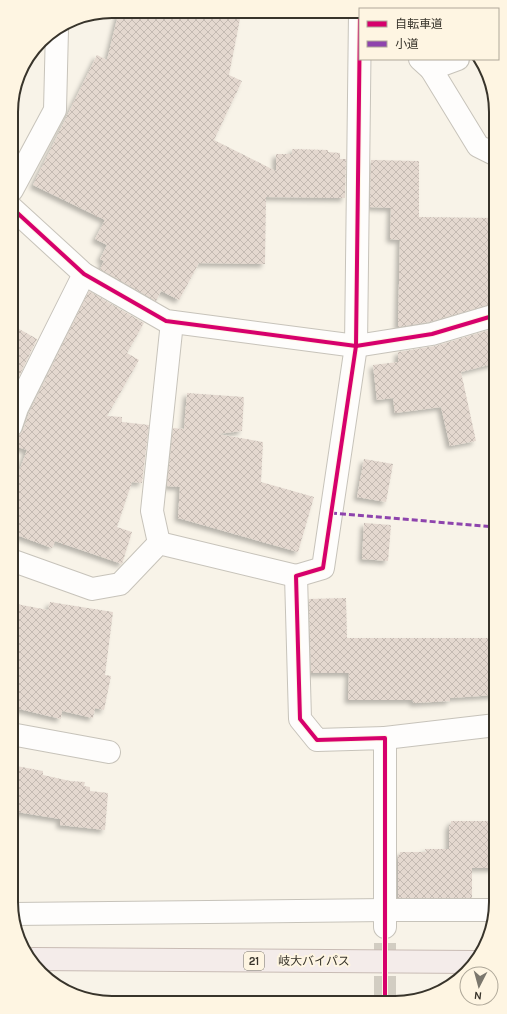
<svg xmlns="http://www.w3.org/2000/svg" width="507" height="1014" font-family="Karla,'Noto Sans JP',sans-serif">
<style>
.building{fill:url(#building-cross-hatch);filter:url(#shadow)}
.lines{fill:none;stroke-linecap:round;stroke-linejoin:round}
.minor-tunnel{stroke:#d2cdc2;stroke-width:22;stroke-dasharray:22 11;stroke-linecap:butt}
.minor-casing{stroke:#c7c3ba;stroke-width:24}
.trunk-casing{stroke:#c8bbb4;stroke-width:24}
.minor{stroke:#fefdfc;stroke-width:22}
.trunk{stroke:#f4ecea;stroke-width:22}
.quiet{stroke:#8e44ad;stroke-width:3;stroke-dasharray:6 3;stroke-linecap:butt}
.cycleway-casing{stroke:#fef5e2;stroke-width:6}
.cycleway{stroke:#d6006c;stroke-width:4}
.labels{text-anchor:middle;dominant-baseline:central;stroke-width:4;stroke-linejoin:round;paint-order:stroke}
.shield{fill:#fef5e2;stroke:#736e62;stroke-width:1}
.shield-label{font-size:11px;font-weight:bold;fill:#38342b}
.street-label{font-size:12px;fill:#38342b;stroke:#fef5e2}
.rim{fill:none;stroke:#38342b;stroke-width:2}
</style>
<defs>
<pattern id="building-cross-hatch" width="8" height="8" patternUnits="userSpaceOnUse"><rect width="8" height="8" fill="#e4d8cf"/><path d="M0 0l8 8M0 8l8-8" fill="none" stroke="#c4bab2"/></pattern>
<filter id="shadow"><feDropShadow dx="-3.5" dy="3.5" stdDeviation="2" flood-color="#0004"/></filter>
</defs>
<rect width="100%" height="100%" fill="#f8f3e8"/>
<g class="building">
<path d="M 119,11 L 201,12 L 240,19 L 229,75 L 242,81 L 214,140 L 276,171 L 276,154 L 292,154 L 292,149 L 328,150 L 328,152 L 340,153 L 340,159 L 346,159 L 345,198 L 266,197 L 265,264 L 199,263 L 179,300 L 161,291 L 156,301 L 100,269 L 104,261 L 100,259 L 107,245 L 95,239 L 105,220 L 33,185 L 97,55 L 107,60 Z"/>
<path d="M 371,160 L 419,161 L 419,217 L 496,218 L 496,303 L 429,322 L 398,327 L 400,240 L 390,239 L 391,208 L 370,207 Z"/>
<path d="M 89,291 L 144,323 L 127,353 L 139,360 L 107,416 L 122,417 L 122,422 L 149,425 L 142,483 L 132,482 L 117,527 L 132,532 L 122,564 L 55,541 L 52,548 L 11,533 L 11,493 L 27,450 L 11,445 L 11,438 L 19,436 L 23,430 L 29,413 Z"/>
<path d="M 12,325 L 37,339 L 12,391 Z"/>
<path d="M 496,328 L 496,363 L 461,372 L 476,441 L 450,446 L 441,407 L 395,413 L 393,398 L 377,400 L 373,365 L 398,362 L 398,352 L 435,346 Z"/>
<path d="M 187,393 L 244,397 L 242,431 L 218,434 L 263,442 L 261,482 L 314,497 L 298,552 L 178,518 L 180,487 L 167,486 L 173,428 L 184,429 Z"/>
<path d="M 364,459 L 393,464 L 386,502 L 357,497 Z"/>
<path d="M 364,523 L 391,525 L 388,561 L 362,559 Z"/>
<path d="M 346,598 L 347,638 L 496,638 L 496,695 L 450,698 L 450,701 L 414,703 L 412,700 L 348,700 L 349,673 L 311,673 L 309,599 Z"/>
<path d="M 50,602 L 113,612 L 105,675 L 111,676 L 104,710 L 95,708 L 93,718 L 62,711 L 61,719 L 11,707 L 11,603 L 48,610 Z"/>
<path d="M 11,765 L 43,771 L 43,775 L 70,781 L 85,782 L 84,786 L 90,787 L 90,791 L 108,793 L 105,830 L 60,825 L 60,819 L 11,811 Z"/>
<path d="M 451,821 L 493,821 L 493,824 L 495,825 L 495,868 L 472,868 L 472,898 L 398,898 L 398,855 L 400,855 L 400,852 L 426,852 L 425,849 L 449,849 L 449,825 L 451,825 Z"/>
</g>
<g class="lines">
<path class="minor-tunnel" d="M 385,998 L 385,927"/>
<defs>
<g id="minor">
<path d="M 360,13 L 356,346 L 323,568 L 296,576 L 300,719 L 317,740 L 385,738 L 385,927"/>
<path d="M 420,59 L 431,69 L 458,59"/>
<path d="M 431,69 L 478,146 L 496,155"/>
<path d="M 12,190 L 55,110 L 57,29"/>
<path d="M 12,208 L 84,274 L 166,321 L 356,346 L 432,334 L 496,315"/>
<path d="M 11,426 L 17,408 L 84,274"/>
<path d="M 159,543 L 152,511 L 172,322"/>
<path d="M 11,560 L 92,589 L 120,584 L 159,543 L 296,576"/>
<path d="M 11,734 L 109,752"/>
<path d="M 385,738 L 496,725"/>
<path d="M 13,914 L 385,910 L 495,910"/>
</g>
<path id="trunk" d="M 33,959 L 475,962"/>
</defs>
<use href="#minor" class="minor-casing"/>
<use href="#trunk" class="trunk-casing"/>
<use href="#minor" class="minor"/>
<use href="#trunk" class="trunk"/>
<path class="quiet" d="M 331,513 L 496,527"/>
<defs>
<g id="cycleway">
<path d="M 360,13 L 356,346 L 323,568 L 296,576 L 300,719 L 317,740 L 385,738 L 385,998"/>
<path d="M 12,208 L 84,274 L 166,321 L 356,346 L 432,334 L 496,315"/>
</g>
</defs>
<use href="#cycleway" class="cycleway-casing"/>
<use href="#cycleway" class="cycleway"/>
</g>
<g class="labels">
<rect class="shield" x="244" y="952" width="20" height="18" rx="3"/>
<g class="shield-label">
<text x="254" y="961">21</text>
</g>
<g class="street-label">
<text x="314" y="961">岐大バイパス</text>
</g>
</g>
<path d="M0 0H507V1014H0ZM112 18H395A94 94 0 0 1 489 112V902A94 94 0 0 1 395 996H112A94 94 0 0 1 18 902V112A94 94 0 0 1 112 18Z" fill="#fef5e2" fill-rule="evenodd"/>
<path class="rim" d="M112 18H395A94 94 0 0 1 489 112V902A94 94 0 0 1 395 996H112A94 94 0 0 1 18 902V112A94 94 0 0 1 112 18Z"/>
<rect x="359" y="8" width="140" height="52" fill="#fef5e2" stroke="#afa899"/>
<rect x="367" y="21" width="20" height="6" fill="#d6006c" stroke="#afa899"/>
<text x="395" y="28" font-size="12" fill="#38342b">自転車道</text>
<rect x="367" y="41" width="20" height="6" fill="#8e44ad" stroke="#afa899"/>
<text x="395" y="48" font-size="12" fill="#38342b">小道</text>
<g transform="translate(479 986) rotate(186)"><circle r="19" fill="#fef5e2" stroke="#afa899"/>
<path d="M0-3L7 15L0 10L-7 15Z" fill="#7b776d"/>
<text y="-6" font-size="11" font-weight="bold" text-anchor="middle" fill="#38342b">N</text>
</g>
</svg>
